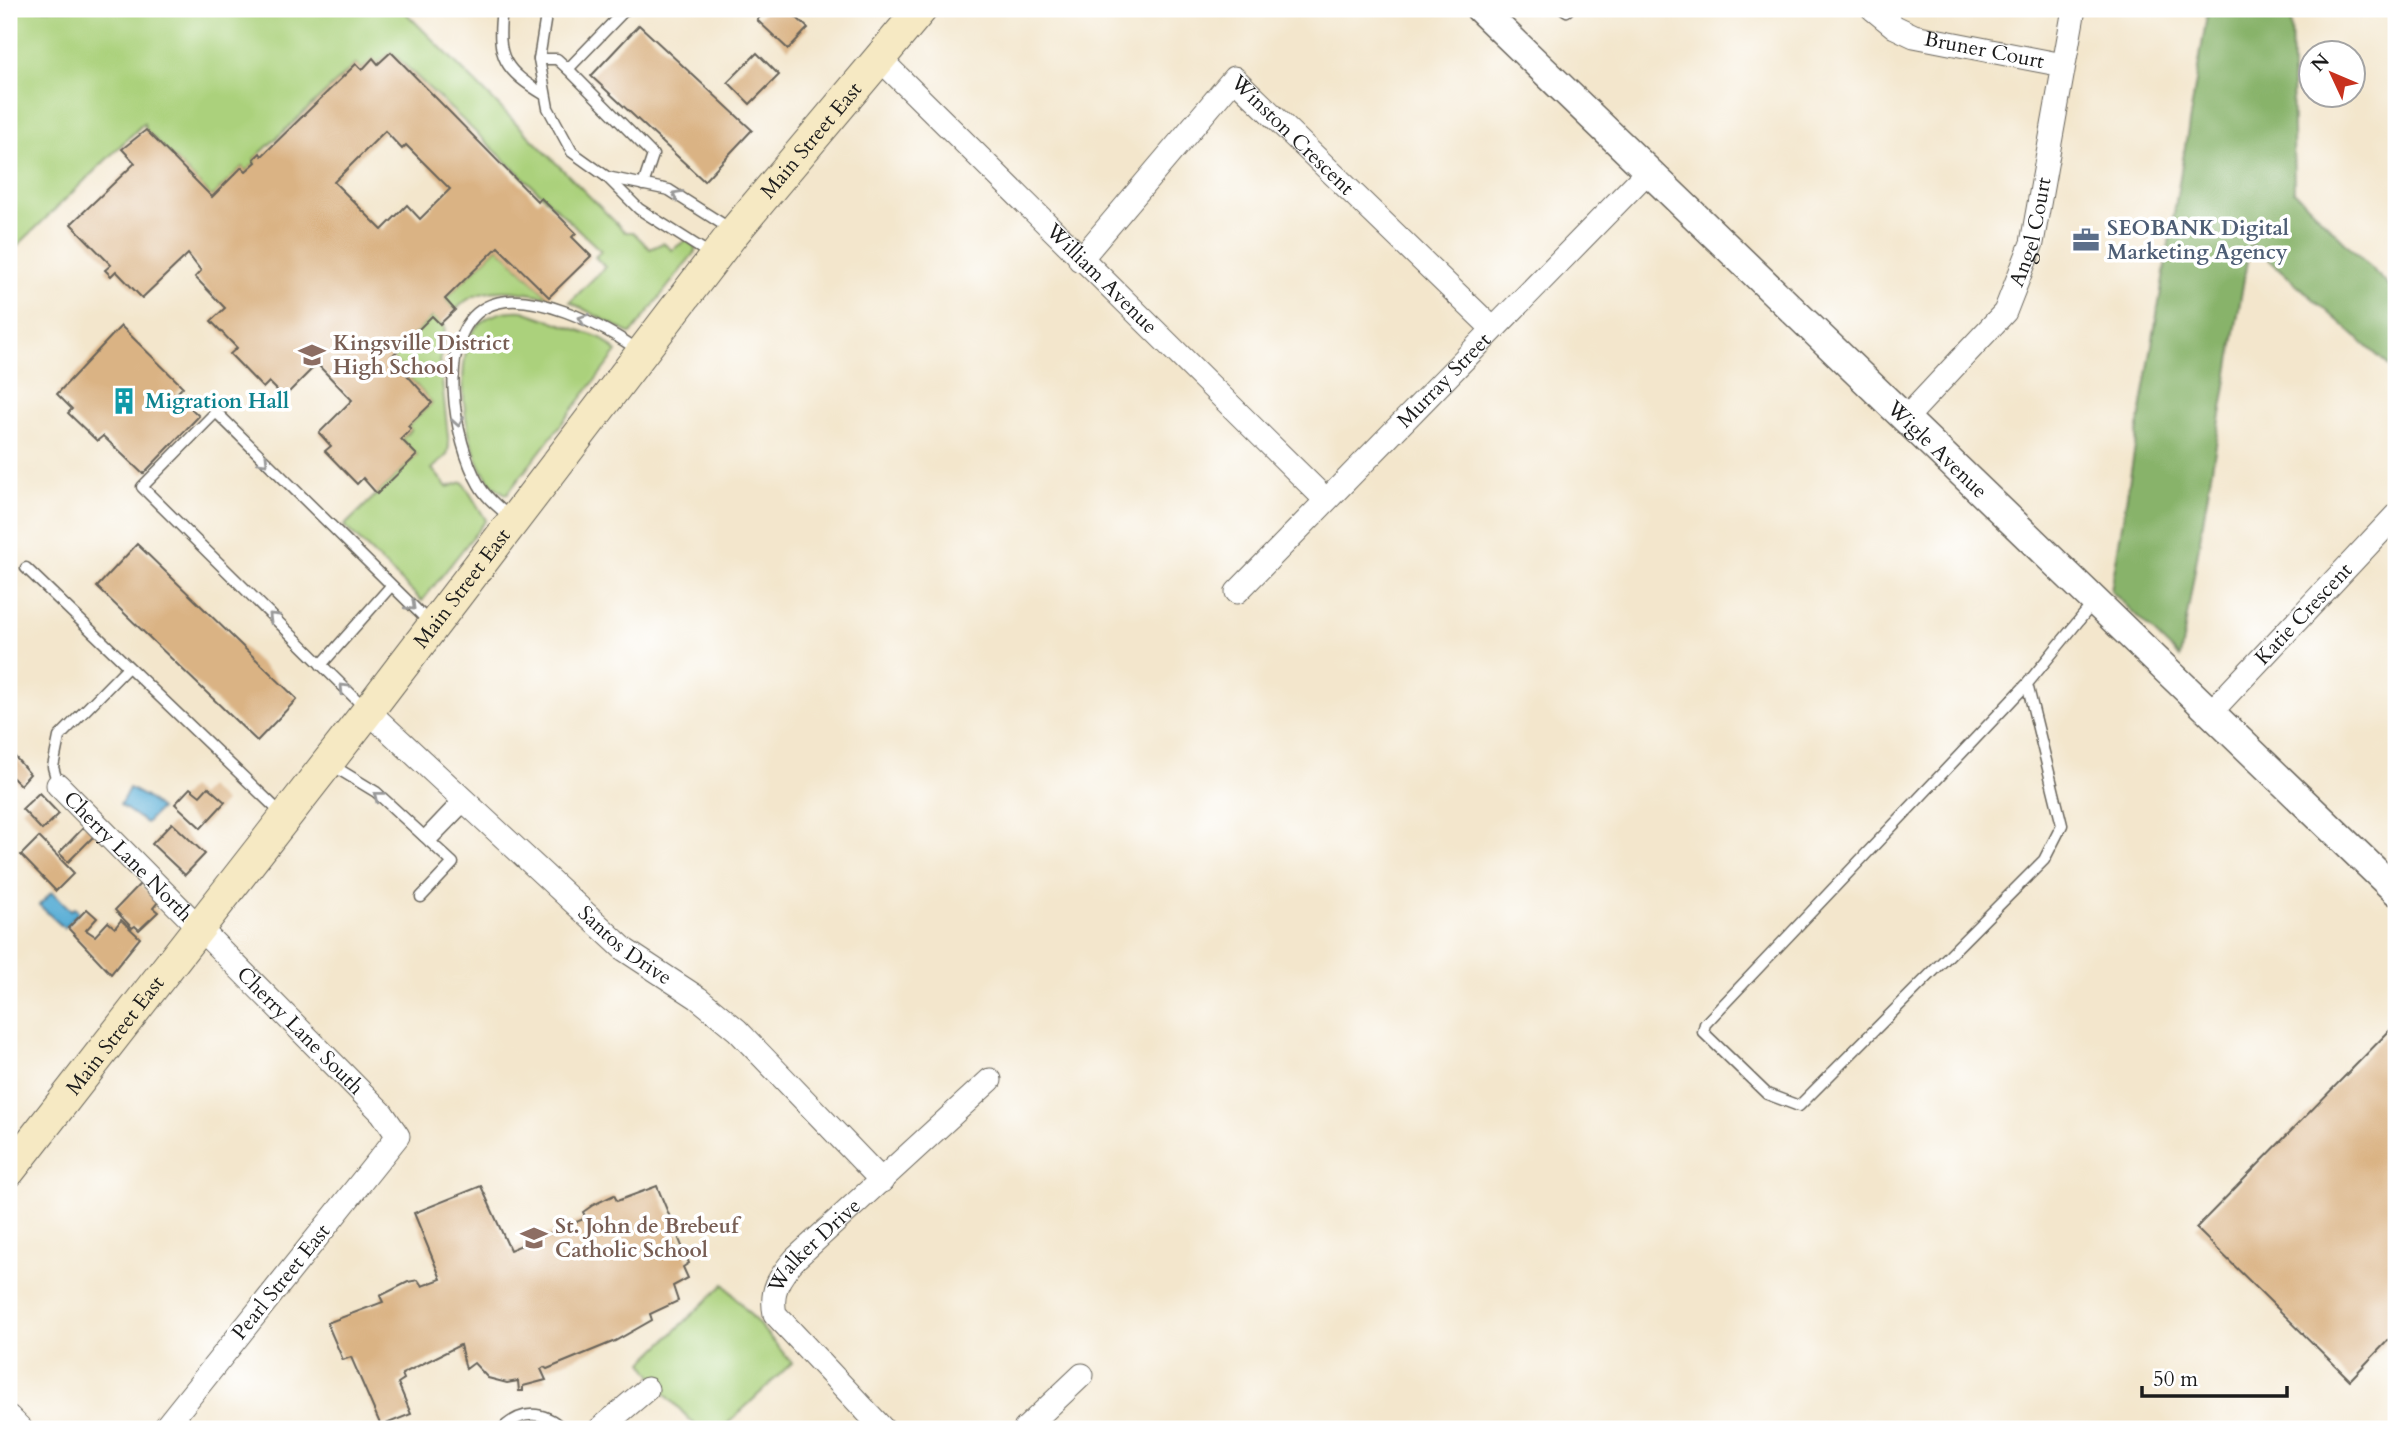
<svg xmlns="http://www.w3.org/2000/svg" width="2405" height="1438" font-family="Cardo,serif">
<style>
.green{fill:#abd17b;stroke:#64764c;stroke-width:2}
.forest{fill:#88b36b;stroke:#526844;stroke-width:2}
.water{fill:#59add5;stroke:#3a6478;stroke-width:2}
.building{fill:#dab384;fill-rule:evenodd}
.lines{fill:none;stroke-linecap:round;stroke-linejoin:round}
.service-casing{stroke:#67635a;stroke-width:13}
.minor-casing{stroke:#67635a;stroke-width:25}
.tertiary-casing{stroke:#67635a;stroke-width:31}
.secondary-casing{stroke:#67635a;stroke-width:34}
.service{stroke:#fff;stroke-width:10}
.minor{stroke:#fff;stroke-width:23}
.tertiary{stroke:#fff;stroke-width:28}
.secondary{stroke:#f6e9c3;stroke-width:32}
.oneway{stroke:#999}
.labels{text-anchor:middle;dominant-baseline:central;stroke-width:7;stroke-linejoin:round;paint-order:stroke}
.street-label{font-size:21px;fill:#1c1c1c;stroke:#fff}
.service-label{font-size:21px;font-weight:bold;fill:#4e5e75;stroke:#fff;text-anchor:start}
.education-label{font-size:21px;font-weight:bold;fill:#785e54;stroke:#fff;text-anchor:start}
.culture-label{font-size:21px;font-weight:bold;fill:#0d838f;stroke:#fff;text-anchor:start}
</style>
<rect width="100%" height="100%" fill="#fff"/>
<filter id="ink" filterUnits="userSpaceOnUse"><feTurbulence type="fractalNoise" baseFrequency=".0143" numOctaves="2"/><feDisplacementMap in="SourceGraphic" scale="14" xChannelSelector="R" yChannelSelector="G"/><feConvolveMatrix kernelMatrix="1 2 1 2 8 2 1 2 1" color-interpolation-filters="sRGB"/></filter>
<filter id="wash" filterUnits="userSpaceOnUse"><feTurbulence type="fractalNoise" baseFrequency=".00686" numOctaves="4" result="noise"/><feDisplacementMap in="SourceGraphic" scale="28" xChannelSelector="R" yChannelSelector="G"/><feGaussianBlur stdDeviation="1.57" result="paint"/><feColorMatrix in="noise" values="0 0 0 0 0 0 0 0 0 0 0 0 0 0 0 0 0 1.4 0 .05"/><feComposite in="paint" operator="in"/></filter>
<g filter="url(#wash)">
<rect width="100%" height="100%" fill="#f3e6cc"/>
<g class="green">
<path d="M 9,9 L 402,9 L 625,232 L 633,232 L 650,249 L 663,243 L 672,250 L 686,240 L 697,249 L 631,334 L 570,302 L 605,267 L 595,257 L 601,251 L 391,52 L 378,64 L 373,59 L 362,70 L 356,64 L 254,159 L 256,162 L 246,171 L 242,167 L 212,197 L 146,130 L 144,123 L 9,254 Z"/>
<path d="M 498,247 L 549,297 C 524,292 490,285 467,300 C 462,303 459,308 455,310 L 445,299 Z"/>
<path d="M 523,311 L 601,338 L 617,352 L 507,494 C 464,479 452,363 474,330 C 485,314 506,310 523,311 Z"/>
<path d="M 432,316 L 445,327 L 440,362 L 449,446 L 447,455 L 432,469 L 447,487 L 463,482 L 486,520 L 422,601 L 344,526 L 417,455 L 401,439 L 411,430 L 408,426 L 432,403 L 391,357 Z"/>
<path d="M 724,1284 L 792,1363 L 722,1429 L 699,1429 L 664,1393 L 643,1362 Z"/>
</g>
<path class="forest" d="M 2208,9 L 2291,9 L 2294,191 L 2396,293 L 2396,372 L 2250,243 L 2180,658 L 2111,591 Z"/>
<g class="water">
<path d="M 129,788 L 146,797 L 160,809 L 146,823 L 120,805 Z"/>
<path d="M 52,892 L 71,910 L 74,908 L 79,912 L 64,928 L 39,905 Z"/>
</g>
<g id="blocks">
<g class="building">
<path d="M 767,9 L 787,9 L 808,28 L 788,49 L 757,20 Z"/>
<path d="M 639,25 L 752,130 L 704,181 L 591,76 Z"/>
<path d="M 391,52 L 538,202 L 541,198 L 576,233 L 572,237 L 591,256 L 549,297 L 498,247 L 445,299 L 455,310 L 440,324 L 432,316 L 391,357 L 432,403 L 408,426 L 411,429 L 401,439 L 417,455 L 377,494 L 363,478 L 357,484 L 325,451 L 331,446 L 319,433 L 352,400 L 317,364 L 284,397 L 269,382 L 263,388 L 230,354 L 237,348 L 211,321 L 225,308 L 195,277 L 201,271 L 188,254 L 142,298 L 116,271 L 111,276 L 105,270 L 111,265 L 71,224 L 135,163 L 122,149 L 146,130 L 212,197 L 242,167 L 246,171 L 256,162 L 254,159 L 260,153 L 262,156 L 356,64 L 362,70 L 373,58 L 378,64 ZM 385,131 L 402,149 L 406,145 L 450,189 L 420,219 L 407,205 L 382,230 L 334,182 Z"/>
<path d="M 757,53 L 779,75 L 750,104 L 728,82 Z"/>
<path d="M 121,326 L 183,387 L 176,394 L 199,416 L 143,474 L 103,436 L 97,441 L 68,413 L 72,409 L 57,394 Z"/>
<path d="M 137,544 L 297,699 L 257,741 L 97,587 Z"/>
<path d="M 9,750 L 30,774 L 20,785 L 13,778 L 9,782 Z"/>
<path d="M 208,787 L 225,802 L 201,828 L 175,804 L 190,788 L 200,796 Z"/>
<path d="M 39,793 L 59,814 L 42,830 L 22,809 Z"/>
<path d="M 172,823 L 205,854 L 185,875 L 152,844 Z"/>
<path d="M 86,825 L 96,834 L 68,862 L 59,853 Z"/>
<path d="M 39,837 L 74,873 L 56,891 L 21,855 Z"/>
<path d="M 140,884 L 158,902 L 153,908 L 158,912 L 139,930 L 135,926 L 132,928 L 115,910 Z"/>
<path d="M 87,909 L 97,918 L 86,930 L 95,936 L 108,922 L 115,928 L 121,920 L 140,938 L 111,974 L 68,928 Z"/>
<path d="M 2396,1024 L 2396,1332 L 2350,1380 L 2196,1228 Z"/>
<path d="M 481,1186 L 510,1250 L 586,1218 L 583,1212 L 593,1205 L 614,1195 L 617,1201 L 657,1186 L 689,1263 L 683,1267 L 688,1278 L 673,1286 L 678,1301 L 650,1314 L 652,1320 L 615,1341 L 547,1369 L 544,1367 L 541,1369 L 546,1380 L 523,1386 L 523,1391 L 519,1391 L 518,1381 L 507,1383 L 488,1378 L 474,1363 L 466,1369 L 460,1345 L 402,1374 L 404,1379 L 398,1383 L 411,1414 L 381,1426 L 351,1357 L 343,1360 L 327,1323 L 383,1302 L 380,1296 L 408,1282 L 418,1280 L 422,1286 L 441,1279 L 414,1213 Z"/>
</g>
</g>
</g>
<g filter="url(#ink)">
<use href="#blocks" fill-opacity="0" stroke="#67635a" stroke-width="2"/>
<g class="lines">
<defs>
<g id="service">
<path d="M 502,9 C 496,58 504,70 545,95"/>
<path d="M 547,9 L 539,59 L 548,108 L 572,152 L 607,177 L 639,209 L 713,256"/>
<path d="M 1564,9 L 1567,11 L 1569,9"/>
<path d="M 539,59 L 557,59 L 568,69 L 626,9"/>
<path d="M 568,69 L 653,155 L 643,185"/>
<path d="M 607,177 L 669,190 L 732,230"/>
<path d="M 512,519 C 501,509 486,498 479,485 C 454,442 434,335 486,307 C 526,285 607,327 639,351"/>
<path d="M 26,568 L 284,816"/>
<path d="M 321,665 L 391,586"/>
<path d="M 2027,684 L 2062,825 L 2044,860 L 1799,1106 L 1767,1094 L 1703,1032 L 1705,1024 L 2027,684 L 2094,602"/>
<path d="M 366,709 L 142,487 L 216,412 L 431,624"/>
<path d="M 330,764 L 376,792 L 453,863 L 421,897"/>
<path d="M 58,785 L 53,767 L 59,737 L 128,667"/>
<path d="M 424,836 L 461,797"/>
<path d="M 430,842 L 468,803"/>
<path d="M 502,1429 C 522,1410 543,1410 563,1429"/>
</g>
<g id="minor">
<path id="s1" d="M 1873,9 L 1895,27 L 1914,36 L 2063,65"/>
<path id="s2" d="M 878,57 L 1325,499"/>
<path id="s3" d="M 1080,260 L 1234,78 L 1493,329"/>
<path id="s4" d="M 1907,417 L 2005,312 L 2032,243 L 2074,9"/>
<path id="s5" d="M 1237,592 L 1649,170"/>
<path id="s6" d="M 368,711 L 625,950 L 698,998 L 737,1030 L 882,1181"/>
<path id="s7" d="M 2211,712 L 2396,515"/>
<path id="s8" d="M 58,785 L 382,1113 L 398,1136 L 164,1429"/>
<path d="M 9,1417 L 21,1429"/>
<path d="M 600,1429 L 647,1389"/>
<path id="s9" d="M 883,1429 L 775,1314 C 770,1291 779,1277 795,1259 L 990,1080"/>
<path d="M 1025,1429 L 1082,1375"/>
</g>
<g id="tertiary">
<path id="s10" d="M 1480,9 L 2396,891"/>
</g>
<g id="secondary">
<path id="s11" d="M 9,1171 L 368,711 L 734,232 L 921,9"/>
</g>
</defs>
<use href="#service" class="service-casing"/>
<use href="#minor" class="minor-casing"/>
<use href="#tertiary" class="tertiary-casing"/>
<use href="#secondary" class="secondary-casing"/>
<use href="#service" class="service"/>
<use href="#minor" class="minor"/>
<use href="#tertiary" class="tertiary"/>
<use href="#secondary" class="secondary"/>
</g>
<defs><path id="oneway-chevron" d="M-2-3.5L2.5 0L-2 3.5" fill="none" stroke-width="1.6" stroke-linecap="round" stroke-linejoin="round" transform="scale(1.75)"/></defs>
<g class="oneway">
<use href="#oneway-chevron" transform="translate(677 195) rotate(-151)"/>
<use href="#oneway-chevron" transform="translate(583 319) rotate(-160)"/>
<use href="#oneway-chevron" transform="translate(458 422) rotate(80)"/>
<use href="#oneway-chevron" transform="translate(264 461) rotate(45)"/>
<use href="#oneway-chevron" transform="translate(411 606) rotate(44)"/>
<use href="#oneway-chevron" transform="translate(273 617) rotate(-135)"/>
<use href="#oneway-chevron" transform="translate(344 688) rotate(-134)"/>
<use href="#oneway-chevron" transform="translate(378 796) rotate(-142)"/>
</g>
</g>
<defs>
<symbol id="office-bare" viewBox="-9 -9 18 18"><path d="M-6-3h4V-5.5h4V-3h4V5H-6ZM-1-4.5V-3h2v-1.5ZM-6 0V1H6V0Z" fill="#5c6f8a" stroke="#fff" stroke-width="2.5" paint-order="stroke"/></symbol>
<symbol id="school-bare" viewBox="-9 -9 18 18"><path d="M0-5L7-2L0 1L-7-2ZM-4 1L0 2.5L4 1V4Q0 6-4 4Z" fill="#8d6e63" stroke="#fff" stroke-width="2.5" paint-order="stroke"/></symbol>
<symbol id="building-bare" viewBox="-9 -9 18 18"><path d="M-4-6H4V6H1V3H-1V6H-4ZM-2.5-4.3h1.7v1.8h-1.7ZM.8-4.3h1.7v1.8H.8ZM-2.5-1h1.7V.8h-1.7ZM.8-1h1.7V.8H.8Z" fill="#0f9aa8" stroke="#fff" stroke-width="2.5" paint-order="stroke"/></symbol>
</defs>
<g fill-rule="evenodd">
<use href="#office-bare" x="2067" y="221" width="38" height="38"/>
<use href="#school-bare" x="293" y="336" width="38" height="38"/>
<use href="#building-bare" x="105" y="382" width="38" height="38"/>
<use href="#school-bare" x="515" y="1219" width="38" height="38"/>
</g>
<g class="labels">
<g class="street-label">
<text stroke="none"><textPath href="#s1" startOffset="121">Bruner Court</textPath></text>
<text stroke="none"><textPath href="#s11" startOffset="1306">Main Street East</textPath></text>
<text stroke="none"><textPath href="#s3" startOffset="320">Winston Crescent</textPath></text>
<text stroke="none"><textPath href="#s4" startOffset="228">Angel Court</textPath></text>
<text stroke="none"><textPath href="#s2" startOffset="315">William Avenue</textPath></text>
<text stroke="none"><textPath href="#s5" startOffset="296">Murray Street</textPath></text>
<text stroke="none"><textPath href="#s10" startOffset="635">Wigle Avenue</textPath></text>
<text stroke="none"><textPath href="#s11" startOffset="738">Main Street East</textPath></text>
<text stroke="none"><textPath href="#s7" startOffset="135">Katie Crescent</textPath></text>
<text stroke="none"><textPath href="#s8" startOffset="100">Cherry Lane North</textPath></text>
<text stroke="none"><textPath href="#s6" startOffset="348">Santos Drive</textPath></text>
<text stroke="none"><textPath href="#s8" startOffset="345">Cherry Lane South</textPath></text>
<text stroke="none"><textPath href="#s11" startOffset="172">Main Street East</textPath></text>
<text stroke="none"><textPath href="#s9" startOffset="242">Walker Drive</textPath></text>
<text transform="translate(281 1282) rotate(-51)">Pearl Street East</text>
</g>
<g class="service-label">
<text x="2107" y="228">SEOBANK Digital<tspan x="2107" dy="24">Marketing Agency</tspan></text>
</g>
<g class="education-label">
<text x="333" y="343">Kingsville District<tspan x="333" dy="24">High School</tspan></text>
<text x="555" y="1226">St. John de Brebeuf<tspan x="555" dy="24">Catholic School</tspan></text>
</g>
<g class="culture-label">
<text x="145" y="401">Migration Hall</text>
</g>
</g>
<rect width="2405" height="1438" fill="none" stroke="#fff" stroke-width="35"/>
<g transform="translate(2332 74) rotate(314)"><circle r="33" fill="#ffffff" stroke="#a4a4a4" stroke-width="2"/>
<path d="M0-5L12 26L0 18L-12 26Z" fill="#c8321e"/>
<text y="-10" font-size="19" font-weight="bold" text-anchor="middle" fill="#1c1c1c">N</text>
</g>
<path d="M2142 1386v10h145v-10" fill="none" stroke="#1c1c1c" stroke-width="3.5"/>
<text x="2153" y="1386" font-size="21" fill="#1c1c1c" stroke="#ffffff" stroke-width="5" paint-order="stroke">50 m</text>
</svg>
